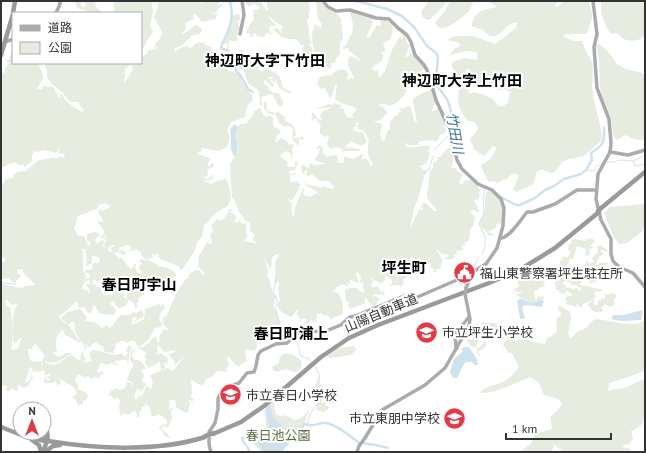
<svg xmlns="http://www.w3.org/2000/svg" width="646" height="453" font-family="'PT Sans','Noto Sans JP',sans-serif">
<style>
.green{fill:#e6ecdf;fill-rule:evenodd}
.water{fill:#cfe2ee}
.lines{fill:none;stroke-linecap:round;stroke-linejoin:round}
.stream{stroke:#cfe2ee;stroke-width:1}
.river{stroke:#cfe2ee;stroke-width:2.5}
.major{stroke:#ababab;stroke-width:3.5}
.highway{stroke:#9a9a9a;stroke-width:4.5}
.major-bridge{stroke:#ababab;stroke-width:3.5}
.highway-bridge{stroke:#9a9a9a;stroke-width:4.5}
.labels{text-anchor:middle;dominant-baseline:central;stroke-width:4;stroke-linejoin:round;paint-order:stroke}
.poi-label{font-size:13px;fill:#333;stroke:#fff;text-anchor:start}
.street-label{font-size:13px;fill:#333;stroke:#fff}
.park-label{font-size:13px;fill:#56703f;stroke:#fff}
.water-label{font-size:14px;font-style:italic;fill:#3f7597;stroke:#fff}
.quarter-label{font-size:15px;font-weight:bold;fill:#000;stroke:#fff}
</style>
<rect width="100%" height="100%" fill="#fff"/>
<g class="green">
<path d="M 75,1 L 80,1 L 83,3 L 82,3 L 80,4 L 83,7 L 86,6 L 84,1 L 88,2 L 95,1 L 96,7 L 103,13 L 85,13 L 87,11 L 77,8 Z"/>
<path d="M 111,1 L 152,1 L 152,6 L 153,11 L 150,26 L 153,32 L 146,42 L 145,46 L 141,49 L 141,13 L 112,13 L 115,9 L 113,6 L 115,3 Z"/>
<path d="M 159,1 L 199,1 L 200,3 L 210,1 L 213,4 L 212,2 L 213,1 L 215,3 L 216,1 L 220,3 L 218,4 L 218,6 L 221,4 L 223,5 L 219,8 L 216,13 L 210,12 L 218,15 L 215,19 L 202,22 L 195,14 L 193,15 L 194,19 L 185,23 L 186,28 L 181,34 C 188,33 190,28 196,25 L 202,29 L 202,31 L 199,34 L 191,36 L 191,38 C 185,40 185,46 175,48 L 174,51 C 178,51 182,46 188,46 L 189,48 L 193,47 L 193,45 L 196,44 L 198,42 L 205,43 L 204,44 L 211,47 L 210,49 L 213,51 L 212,60 L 218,60 L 223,65 L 224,68 L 226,68 L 229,71 L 236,73 L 240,76 L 244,85 L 252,95 L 253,100 C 246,105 246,110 245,117 L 231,122 L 227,131 L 228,132 L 230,137 L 227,147 L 219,151 L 201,148 L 202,150 L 197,154 L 210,158 L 208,164 L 209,166 L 212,163 L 214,164 L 213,167 L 207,170 L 208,175 L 203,178 L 208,179 L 215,174 L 211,180 L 201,181 L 208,182 L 211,185 L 217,181 L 226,179 L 230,189 L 231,198 L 228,206 L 216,213 L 204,226 L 202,237 L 197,242 L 195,250 L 183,269 L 181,270 L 178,266 L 160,259 L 158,254 L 155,255 L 151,252 L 153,258 L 146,259 L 158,265 L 157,266 L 165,267 L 175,272 L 176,276 L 173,279 L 172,282 L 166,285 L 165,283 L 152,282 L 134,278 L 134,280 L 137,284 L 136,285 L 144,289 L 144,295 L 138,298 L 139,302 L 136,304 L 138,306 L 135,308 L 134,303 L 127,299 L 127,292 L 123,289 L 119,291 L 125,295 L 124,296 L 121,295 L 128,300 L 128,303 L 125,306 L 121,307 L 120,309 L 115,305 L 115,302 L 112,301 L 110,304 L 115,308 L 116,312 L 115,313 L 114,312 L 114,315 L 100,314 L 94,304 L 91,313 L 87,312 L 85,307 L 79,308 L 77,301 L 66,311 L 59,316 L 61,320 L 67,324 L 73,331 L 79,341 L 79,339 L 87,348 L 83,351 L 83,354 L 86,359 L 83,363 L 92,361 L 89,354 L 92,350 C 103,350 112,358 123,353 L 123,355 L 125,357 L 128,352 L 126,351 L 128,346 L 131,346 L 132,349 L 130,351 L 128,365 L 127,360 L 114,361 L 118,366 L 112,363 L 108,365 L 101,363 L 97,372 L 99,373 L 101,371 L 104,372 L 98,379 L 97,377 L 94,377 L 91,379 L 88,376 L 85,378 L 79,374 L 77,375 L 75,381 L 78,384 L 78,390 L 82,390 L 88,395 L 86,401 L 83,400 L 83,404 L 79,405 L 77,404 L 76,400 L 72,397 L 77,394 C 75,385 66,383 59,378 L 61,382 L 58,386 L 55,381 L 53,383 L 44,383 L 45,376 L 48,381 L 50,380 L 47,376 L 50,376 L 51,374 L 49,374 L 45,376 L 42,360 L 43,359 L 44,354 L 41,351 L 33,340 L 35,344 L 31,349 L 28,349 L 29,358 L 33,362 L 41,361 L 44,370 L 40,372 L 36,371 L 33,372 L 32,368 L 30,367 L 25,383 L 30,380 L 32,375 L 30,372 L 31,371 L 33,377 L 28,386 L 24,388 L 18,385 L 17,392 L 12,388 L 11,389 L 10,391 L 6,391 L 7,386 L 1,385 L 1,284 L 22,288 L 25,286 L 35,285 L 35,284 L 23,273 L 23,269 L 17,270 L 18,274 L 20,274 L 21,276 L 16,281 L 15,283 L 11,281 L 9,278 L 1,279 L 1,262 L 4,262 L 5,258 L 2,257 L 1,258 L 1,187 L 6,179 L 13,178 L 13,175 L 17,172 L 25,171 L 39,160 L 52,158 L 58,158 L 59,156 L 62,158 L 65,156 L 64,154 L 59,153 L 59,146 L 58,151 L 56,153 L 45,150 L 36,152 L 34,151 L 32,156 L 32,161 L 27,165 L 26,167 L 23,167 L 25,165 L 19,165 L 15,162 L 15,163 L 9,164 L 1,168 L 1,72 L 5,73 L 5,69 L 9,63 L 5,60 L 10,59 L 9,57 L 13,51 L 13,63 L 38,63 L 43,75 L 43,79 L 37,88 L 38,89 L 42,89 L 43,86 L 49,87 L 52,86 C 56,90 56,95 60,98 L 61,96 L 58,92 L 62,95 C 65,101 76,110 83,112 L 83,110 L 79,104 L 79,102 L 70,102 L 63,93 L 52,84 L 47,77 L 47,70 L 45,67 L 47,63 L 132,63 L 133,65 L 132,67 L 130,64 L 125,70 L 125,78 L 124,82 L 125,82 L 132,71 L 133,65 L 137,63 L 141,63 L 141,57 L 148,53 L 148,50 L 156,49 L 156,45 L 155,48 L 154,49 C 154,41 163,40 162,32 C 160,26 156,23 154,17 L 157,10 ZM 106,203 L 106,206 L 108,204 L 110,206 L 109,208 L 102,211 L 101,210 L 103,208 L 100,209 L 98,212 L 104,222 L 98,221 L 98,223 L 102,226 L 100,227 L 103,229 L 104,232 L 101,238 L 102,239 L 105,235 L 106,235 L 104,240 L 105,240 L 108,236 L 104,245 L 107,249 L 103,246 L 104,241 L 102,240 L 97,244 L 95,240 L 96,238 L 99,236 L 99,234 L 96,232 L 87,234 L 87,242 L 89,241 L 91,244 L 88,246 L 84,236 L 79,236 L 74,229 L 78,216 L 97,209 L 98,208 L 98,205 ZM 114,245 L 115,247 L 111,247 L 112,252 L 114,253 L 118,252 L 124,255 L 126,252 L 121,250 L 118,252 L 120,248 L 126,245 L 131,246 L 132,249 L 128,250 L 131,251 L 137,249 L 137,251 L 141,252 L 141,255 L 147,261 L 141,259 L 139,261 L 143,264 L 140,264 L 139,269 L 144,274 L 138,273 L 135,268 L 133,269 L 136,267 L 136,264 L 133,264 L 135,266 L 130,269 L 122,258 L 120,257 L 120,259 L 115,254 L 108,251 L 109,246 L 111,246 ZM 81,249 L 86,249 C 85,257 89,257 85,267 L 92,263 L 92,255 L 98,257 L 100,259 L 99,263 L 93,263 L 92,266 L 93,268 L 90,270 L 86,269 L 85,271 L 86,273 L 90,274 L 89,279 L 85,278 L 85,282 L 89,280 L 90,282 L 90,284 L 86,284 L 90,291 L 89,294 L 88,294 L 89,293 L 87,290 L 82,289 L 86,275 L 83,271 L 83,255 L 81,254 L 84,253 ZM 95,279 L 98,282 L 101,279 L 103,281 L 107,280 L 110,285 L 111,282 L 114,282 L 114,288 L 112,290 L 112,295 L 104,295 L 101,291 L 101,287 L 97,287 L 96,284 L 93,285 L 93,281 ZM 5,300 L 7,300 L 12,305 L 18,303 C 11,315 12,331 14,344 L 22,337 L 18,348 L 13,350 L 11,348 C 14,343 12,314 10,307 L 7,306 ZM 61,329 L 65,333 L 64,334 L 80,343 L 80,341 L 85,348 L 81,354 L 80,361 L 71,355 C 65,357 60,365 52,365 C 50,364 48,363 46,363 L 44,360 C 55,368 63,357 73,353 L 66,353 L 59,357 L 53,353 L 54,351 L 58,353 C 55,347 55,339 59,333 L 61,333 Z"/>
<path d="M 245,1 L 260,1 L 266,10 L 269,10 L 267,7 L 267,2 L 268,1 L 309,1 L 310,12 L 309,13 L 309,18 L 307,21 C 310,27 308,35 311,42 L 309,46 L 312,48 L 314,55 L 312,56 L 311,53 L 304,55 L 302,48 L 304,45 L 301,45 L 296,39 C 284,40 280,37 273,29 L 278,28 L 282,34 L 281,28 L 284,27 L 274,21 L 268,14 L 270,19 L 275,24 L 275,27 L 271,25 L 269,29 L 270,32 L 273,34 L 272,35 L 268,33 L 265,34 L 265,37 L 256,36 L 257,34 L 253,33 L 253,37 L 248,36 L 251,34 L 246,33 L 250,24 L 254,19 L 253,10 L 258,10 L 260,7 L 253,4 L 249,7 Z"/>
<path d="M 316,1 L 320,1 L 326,8 L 337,14 L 341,19 L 343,38 L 340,42 L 340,54 L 336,59 L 335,63 L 330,63 L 332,66 L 329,70 L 325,64 L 318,69 L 317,64 L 322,63 C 313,54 309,36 315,24 L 321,28 L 322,24 L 318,19 Z"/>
<path d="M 429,1 L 447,1 L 440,10 L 429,20 L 423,18 L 421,12 Z"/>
<path d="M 450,1 L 474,1 C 472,4 471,9 468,12 C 462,18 447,30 439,28 L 435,23 L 445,11 Z"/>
<path d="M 488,1 L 558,1 L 555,5 L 557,7 L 564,1 L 589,1 L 592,13 L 592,19 L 587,33 L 586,34 L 565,34 L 564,37 L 574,41 L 582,41 L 587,54 L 591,59 L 593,68 L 592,86 L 593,96 L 601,129 L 602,136 L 601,141 L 584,156 L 569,159 L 562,162 L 556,171 L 553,173 L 550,173 L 544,170 L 539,170 L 536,173 L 535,180 L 532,185 L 516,192 L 513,189 L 518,178 L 517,174 C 512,172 509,176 506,180 L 504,179 L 498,183 L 492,181 L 489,182 C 485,178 485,172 481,167 L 481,165 C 489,161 495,156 496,147 L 493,146 L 485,155 L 483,156 L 474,149 L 470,139 L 478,129 C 476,122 474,121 468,121 C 460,112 455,100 460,87 L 468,89 L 470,94 L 474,92 C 483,95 494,96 498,106 L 504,106 L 508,102 L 510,92 L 505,89 L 500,90 L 491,87 L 488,87 C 483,82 476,83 470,79 L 470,69 L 467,69 L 462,76 L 457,76 L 451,65 L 452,62 L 464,58 L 477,60 L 477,52 L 466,51 L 450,55 L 454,49 L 460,46 L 459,43 L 447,40 L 454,36 L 473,36 L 495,44 L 515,29 L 518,23 C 507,19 503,38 491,36 C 487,35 485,31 481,29 C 478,28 475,28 472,26 C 474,10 484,10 497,7 Z"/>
<path d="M 601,1 L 645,1 L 645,36 C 636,42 631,42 621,38 L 620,35 L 616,33 L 611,34 C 604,24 600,14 601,1 Z"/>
<path d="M 350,12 L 372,19 L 373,22 L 367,36 L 367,38 L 370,37 L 377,25 L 380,26 L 381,25 L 380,21 L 382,19 C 395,21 395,31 389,41 L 388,40 L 383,44 L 385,49 L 385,52 L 380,52 L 383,54 L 383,59 L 378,64 L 375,65 L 372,69 L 375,71 L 378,70 L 379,78 L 385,71 L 391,52 L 398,39 L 400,37 L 402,39 L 403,37 L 403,34 L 405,34 L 407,43 L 410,45 L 405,57 L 407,57 L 411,53 L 424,68 L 424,69 L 421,70 L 422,73 L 426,72 L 427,74 L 423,74 L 427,78 L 419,84 L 414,84 L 411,78 L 409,78 L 408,80 C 411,90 399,104 389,106 L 385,104 L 379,104 L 380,106 L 384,108 L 387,113 L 383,118 L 381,118 L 381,120 L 373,122 L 380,123 L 382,125 L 380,135 L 383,141 L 385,140 L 387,132 L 390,129 C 389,123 392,119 396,115 L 397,116 L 399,112 L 402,111 L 399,109 L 400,108 L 402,109 L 408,106 L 410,106 L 415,122 L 417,123 L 413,102 L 413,99 L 422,93 L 431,90 L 436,105 L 434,105 L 431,112 L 438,109 L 446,124 L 443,127 L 446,128 L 445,133 L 440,135 L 438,140 L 435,142 L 434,140 C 428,141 420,139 417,145 L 408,145 L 405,142 L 406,147 C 415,149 421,145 430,146 L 428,151 L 430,152 L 427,163 L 420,166 L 423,170 L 426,170 L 417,202 L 414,207 L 413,215 L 410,226 L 411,226 L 419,210 L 423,210 L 423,206 L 421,209 L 420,208 L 423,203 L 426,203 L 434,211 L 437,211 C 431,200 423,201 429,186 L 428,186 L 430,171 L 433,168 L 433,162 L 436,163 L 436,161 L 438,160 L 438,159 L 437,159 L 437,157 L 440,157 L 448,148 L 450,148 C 454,153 454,163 451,168 L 456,168 L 457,171 L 463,174 L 459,182 L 462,185 L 465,180 L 471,180 L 477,185 L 480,191 L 479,194 L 480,196 L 478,198 L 478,201 L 476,199 L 474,201 L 480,212 L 476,212 L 476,210 L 470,211 L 475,218 L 473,227 L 472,226 L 472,228 L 470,229 L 470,235 L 468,242 L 463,242 L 465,243 L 465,246 L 462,245 L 463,250 L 456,251 L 457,254 L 453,255 L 455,256 L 453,259 L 444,259 L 443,258 L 448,257 L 449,254 L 442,254 L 438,250 L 436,251 L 439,253 L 439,254 L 440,255 L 443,262 L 441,264 L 441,267 L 440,269 L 436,269 L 436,272 L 434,272 L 433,270 L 434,269 L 430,267 L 431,264 L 429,263 L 428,265 L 425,265 L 426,267 L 411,257 L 410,259 L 413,266 L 417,268 L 417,274 L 408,276 L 403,280 L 404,284 L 406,284 L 402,285 L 402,287 L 396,285 L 390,286 L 390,284 L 392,284 L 392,280 L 385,275 L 385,280 L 380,284 L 378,281 L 373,280 L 372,277 L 371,279 L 373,281 L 371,285 L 372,287 L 378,287 L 382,293 L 383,290 L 385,296 L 381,294 L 379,295 L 373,294 L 373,297 L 376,296 L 379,298 L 380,300 L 377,301 L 377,304 L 374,306 L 370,303 L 365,297 L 365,303 C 363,304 352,308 350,309 L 348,305 L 349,302 L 347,302 L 345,297 L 345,290 L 350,288 L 357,288 L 361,292 L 363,293 L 364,292 L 363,286 L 364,283 L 360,282 L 361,276 L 357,272 L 356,275 L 359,282 L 358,283 L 349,279 L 351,285 L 346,282 L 349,287 L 342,284 L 339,287 L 336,287 L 335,290 L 333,290 L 333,292 L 337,292 C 341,296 343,302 343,308 L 342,310 L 343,313 L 343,314 L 332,318 L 332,319 L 330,319 L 328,315 L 324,316 L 322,313 L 319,314 L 317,312 L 316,324 L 315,321 L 313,322 L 311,320 L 309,323 L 306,323 L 306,320 L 307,320 L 304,318 L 303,319 L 299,319 L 298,314 L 297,315 L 296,314 L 298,311 L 297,309 L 292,317 C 285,314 277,312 278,303 L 280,300 L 278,289 L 279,282 L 272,282 L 276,281 L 275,262 L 280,253 L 272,257 L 271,270 L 263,256 L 268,269 L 267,277 L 269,278 L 273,295 L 276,295 L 277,298 L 274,299 L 275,303 L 273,305 L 274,308 L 276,306 C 275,313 280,321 281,328 L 277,328 L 276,332 L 272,334 L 269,333 L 266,337 L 266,341 L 265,340 L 266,342 L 264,343 L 256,340 L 259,341 L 256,342 L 257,344 L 256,350 L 254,349 L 253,351 L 246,349 L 245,351 L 246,359 L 248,360 L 241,364 L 240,367 L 237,366 L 228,356 L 227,358 L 229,365 L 227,368 L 224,369 L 227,369 L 227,372 L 220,371 L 216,372 L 213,376 L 206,379 L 204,385 L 198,384 L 191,379 L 192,394 L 190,396 L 194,399 L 192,402 L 190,400 L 188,400 L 191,403 L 189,404 L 189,411 L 186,413 L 176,407 L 175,400 L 169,400 L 170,405 L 169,409 L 170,410 L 172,407 L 173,408 L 171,412 L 172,418 L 168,428 L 164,426 L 161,428 L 169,436 L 170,439 L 163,434 L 163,432 L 159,428 L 161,425 L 167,424 L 167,420 L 159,414 L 152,417 L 149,406 L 147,405 L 146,402 L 144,407 L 142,406 L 141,411 L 139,412 L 139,417 L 137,417 L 137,413 L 134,411 L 129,415 L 123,413 L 121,417 L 119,408 L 120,400 L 118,398 L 114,399 L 111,395 L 104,397 L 109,395 L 111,391 L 117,388 L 120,390 L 125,388 L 127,382 L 131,383 L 132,386 L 136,387 L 137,389 L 134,397 L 136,400 L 140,395 L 141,397 C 144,395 144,389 147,386 L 151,389 L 153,383 L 150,375 L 167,368 L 173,371 L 183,358 L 183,357 L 175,365 L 174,360 L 170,357 L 169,354 L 175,352 L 175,350 L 166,352 L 163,351 L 158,344 L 157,355 L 160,353 L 167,357 L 168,360 L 167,365 L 164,362 L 165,368 L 161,370 L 160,362 L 149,368 L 145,363 L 145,360 L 146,361 L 147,359 L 145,358 L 146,353 L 144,351 L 137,348 L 144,347 L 145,345 L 148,344 L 154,337 L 156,337 L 158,343 L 159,343 L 160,335 L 164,329 L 167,330 L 168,329 L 163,324 C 170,308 177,288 189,276 L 189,274 L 196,270 L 200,271 L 204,275 L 205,274 L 198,266 L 199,261 L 198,258 L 209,239 L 208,244 L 211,244 L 212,241 L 210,238 L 211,233 L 213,232 L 211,225 L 218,218 L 219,221 L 224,219 L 229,211 L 228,210 L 232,209 L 233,210 L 230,212 L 234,214 L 237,218 L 234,220 L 236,223 L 240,221 L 242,224 L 246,223 L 247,237 L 244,241 L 258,244 L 253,240 L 253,237 L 255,235 L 250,231 L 250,222 L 247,222 L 239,212 L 234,199 L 232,198 L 230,164 L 238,152 L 236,132 L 236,129 L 240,124 L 246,124 L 254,114 L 253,112 L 260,108 L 262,110 L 261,110 L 263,115 L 267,117 L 270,115 L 273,118 L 273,126 L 280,130 L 280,133 L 276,136 L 277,139 L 275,141 L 277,142 L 281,138 L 287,141 L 289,145 L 291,144 L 294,145 L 292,149 L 293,154 L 292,154 L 293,157 L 292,158 L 290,153 L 286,151 L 280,155 L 281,157 L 287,161 L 288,163 L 287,164 L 288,167 L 295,167 L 295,161 L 297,161 L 298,164 L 294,171 L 293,170 L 289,172 L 289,174 L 296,172 L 294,177 L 294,173 L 290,176 L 290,182 L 297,181 L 300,184 L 298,191 L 292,200 L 287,199 L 292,203 L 291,210 L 294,218 L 295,208 L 303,188 L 305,189 L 303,192 L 304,195 L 310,197 L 317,193 L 320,195 L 317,192 L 306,185 L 304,181 L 308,185 L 317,186 L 320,188 L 326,186 L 327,188 L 331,188 L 332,190 L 334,186 L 331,184 L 330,181 L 320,181 L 312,174 L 310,175 L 310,176 L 306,175 L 307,172 L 306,169 L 303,175 L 301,167 L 302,165 L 305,164 L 304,166 L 309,168 L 310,167 L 309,166 L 310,163 L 314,165 L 326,164 L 315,160 L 316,157 L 319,154 L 319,152 L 320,148 L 316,150 L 316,149 L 319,145 L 323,148 L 323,153 L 327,156 L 326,157 L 335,155 L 337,156 L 339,163 L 344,163 L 344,157 L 346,157 L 353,159 L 362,154 L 363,155 L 361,160 L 365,158 L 369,162 L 371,167 L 373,163 C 367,157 367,148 369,140 L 364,131 L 359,129 L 357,126 L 359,123 L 355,123 L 356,125 L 354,127 L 354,129 L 352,129 L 356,132 L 363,132 L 366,139 L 366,143 L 361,146 L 351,141 L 345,147 L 360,149 L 360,151 L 345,151 L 343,153 L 342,149 L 337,147 L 330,149 L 327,144 L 329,137 L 327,135 L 325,137 L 320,133 L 320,128 L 321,126 L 316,118 L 312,121 L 311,119 L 312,118 L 312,112 L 315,114 L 316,117 L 317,117 L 318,119 L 322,120 L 320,116 C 322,109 327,110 332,107 L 318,109 L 316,108 L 323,107 L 328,104 L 332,105 L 334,103 L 341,105 L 340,108 L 344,109 L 345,114 L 347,117 L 353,118 L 352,114 L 357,110 C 351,103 341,106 335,98 L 337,84 L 335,85 L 333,94 L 330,98 L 325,88 L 320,89 L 321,86 L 319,87 L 317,83 L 320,77 L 329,75 L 331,76 C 335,70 343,66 348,73 L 347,82 L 350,78 L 354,79 C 352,70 344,65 350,56 L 355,58 L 359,61 L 360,60 L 355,55 L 349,51 L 348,48 L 342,49 L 344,46 L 346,46 L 350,35 L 352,35 L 353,24 Z"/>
<path d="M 236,14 L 240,14 L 240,20 L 242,20 L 242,22 L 239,20 L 237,22 L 239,22 L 238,26 L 240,26 L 240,30 L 239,29 L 237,35 L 238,41 L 229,41 L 228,48 L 230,50 L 229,53 L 227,49 L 227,43 L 222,45 L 222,44 L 225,42 C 225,33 231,26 231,17 Z"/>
<path d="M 597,43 L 606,49 L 618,65 L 626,69 L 642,73 L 645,75 L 645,139 C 637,142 632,138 625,135 L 617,140 L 613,135 L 611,117 L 603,98 L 600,87 L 599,57 L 596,46 Z"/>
<path d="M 239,50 L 243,50 L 249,61 L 252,59 L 255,59 L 250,65 L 251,67 L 256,65 L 261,72 L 267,69 C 271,70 276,73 278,75 C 284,81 277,88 291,91 L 291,93 C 280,91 277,87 276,78 L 274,83 L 272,80 L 273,77 L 268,77 L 267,78 L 272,79 L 270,81 L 274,84 L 273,87 L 265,80 L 263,83 L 269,87 L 268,89 L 273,93 L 278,93 L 281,96 L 280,97 L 283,101 L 282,107 L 278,105 L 273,95 L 271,94 L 261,97 L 262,105 L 260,106 L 259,91 L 248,83 L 243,69 L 240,69 L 236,59 L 238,58 Z"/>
<path d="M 265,100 L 267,104 L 266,108 L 267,111 L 276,113 L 277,111 L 285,117 L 285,121 C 293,124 295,127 296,135 L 292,139 L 299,137 L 300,138 L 302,136 L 304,138 L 303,140 L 297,139 L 299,141 L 299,146 L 292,139 L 293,128 L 287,125 L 286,127 C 277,123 279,123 276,115 L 275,114 L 273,115 L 270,113 L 268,113 C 263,109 263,106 265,100 Z"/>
<path d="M 488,190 C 504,198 503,209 503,224 L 501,226 L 500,223 L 496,224 L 496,228 L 488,232 L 494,234 L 490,236 L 487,233 L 483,228 L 482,228 L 480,224 C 481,219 484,216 485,211 C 485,203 483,198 488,190 Z"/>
<path d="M 643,204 L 645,205 L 645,221 L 643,231 L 627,243 L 619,244 C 612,236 609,225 605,215 L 605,212 L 610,207 Z"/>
<path d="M 591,238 L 594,240 L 594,242 L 590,246 L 594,247 L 590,249 L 589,256 L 585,255 L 586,249 L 577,246 L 573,259 L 569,259 L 569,264 L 563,268 L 565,270 L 562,268 L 562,267 L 559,262 L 562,260 L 561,257 L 563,258 L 564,256 L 567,258 L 571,252 L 568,250 L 569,244 L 573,242 L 570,241 L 573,239 L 586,241 L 586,239 L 590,239 Z"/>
<path d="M 600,245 L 608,250 L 606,252 L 601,250 L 601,252 L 604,254 L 600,256 L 595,265 L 598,265 L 600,263 L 609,262 L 606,265 L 607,266 L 602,266 L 600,268 L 603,275 L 605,274 L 606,277 L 602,278 L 601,276 L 595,279 L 597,280 L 596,282 L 593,282 L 592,284 L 584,279 L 580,284 L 580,285 C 588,286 595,288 603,290 L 602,291 L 594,292 L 596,296 L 594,299 L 594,305 L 598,305 L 598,299 L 600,301 L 602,298 L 605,299 L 605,293 L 608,295 L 611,293 L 615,294 L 617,297 L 614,299 L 614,305 L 610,307 L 605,304 L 601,309 L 605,310 C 598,314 592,313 588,304 L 592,301 L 591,300 L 583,304 L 582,308 L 578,306 L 578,304 L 576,305 L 577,308 L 572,305 L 567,305 L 566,303 L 568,301 L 565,301 L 567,295 L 571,297 L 572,295 L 567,290 L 565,294 L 559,293 L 559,290 L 556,290 L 555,281 L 556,280 L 559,281 L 562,272 L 564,271 L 568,278 L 569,278 L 570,281 L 568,283 L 566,280 L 562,283 L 564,285 L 567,285 L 561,290 L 563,289 L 565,287 L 574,289 L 577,288 L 578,291 L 581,290 L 581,287 L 579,288 L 577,285 L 571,285 C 569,276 574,274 580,269 L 580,268 L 582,268 L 588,260 L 588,264 L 595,261 L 591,259 L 597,253 L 598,250 L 596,247 Z"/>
<path d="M 535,265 L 540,275 L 544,273 L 543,270 L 546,273 L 545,276 L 541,279 L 539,278 L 537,273 L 536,274 L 534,277 L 539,281 L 545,280 L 543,285 L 545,286 L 544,287 L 541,287 L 538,290 L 534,291 L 535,300 L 537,299 L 537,297 L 540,296 L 545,297 L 542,300 L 531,303 L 513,293 L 513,292 L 514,291 L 515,294 L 522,293 L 523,292 L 518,292 L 514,290 L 519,286 L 518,281 L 519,279 L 523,278 L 524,276 L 523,274 L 519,273 Z"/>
<path d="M 160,304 L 161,306 L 163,304 L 165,309 L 162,311 L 159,317 L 161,324 L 164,316 L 166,315 L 161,327 L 155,328 L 148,340 L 139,347 L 137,346 L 136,342 L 133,340 L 127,343 L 125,341 L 120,341 L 117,344 L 116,342 L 115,344 L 116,348 L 113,351 L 114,353 L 105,352 L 103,347 L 96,342 L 92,344 L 90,347 L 94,348 C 85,348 77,337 74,329 L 75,328 L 74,321 L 71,322 L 69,325 L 61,318 L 67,312 L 81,309 L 81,311 L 83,311 L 83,313 L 87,318 L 84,321 L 95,322 L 102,328 L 106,325 L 109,326 L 108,329 C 115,325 115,320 121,315 L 129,315 L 134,312 L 136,313 L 142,310 L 144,315 L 142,318 L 137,320 L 133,324 L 137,318 L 133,317 L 132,324 L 133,325 L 142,320 L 144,320 L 145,309 Z"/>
<path d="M 559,305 L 570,312 L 571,319 L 568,334 L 570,338 L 572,338 C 577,330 579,332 586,328 C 590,325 591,321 596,319 C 608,320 635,329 645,320 L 645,370 L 632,376 L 609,383 L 608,391 C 614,389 620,389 627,387 C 633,385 638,380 645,379 L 645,421 L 639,427 L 631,431 L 633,439 L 629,444 L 623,445 L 623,447 L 631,449 L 630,452 L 562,452 L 562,451 L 554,444 L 552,452 L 521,452 L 521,451 L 531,444 L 535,434 L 552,429 L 550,417 L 559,409 L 562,404 L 558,399 L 544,395 L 539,383 L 530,377 C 515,383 498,393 480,393 C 485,384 500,386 508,379 C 512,376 516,371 519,367 L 512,353 L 509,353 L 503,345 L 507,339 L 516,342 C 529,333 524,340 534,342 C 538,343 541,343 545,344 L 547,338 C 559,332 557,331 556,319 L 562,314 L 558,310 Z"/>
<path d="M 483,322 L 489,323 L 496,323 L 502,334 L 500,332 L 498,333 L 494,329 L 494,331 L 492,330 L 491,332 L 493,334 L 488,336 L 485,340 C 485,337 481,325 481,324 Z"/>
<path d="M 478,323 C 479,334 481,337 476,347 L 479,348 L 485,341 L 487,345 L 483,349 L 478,351 L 480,355 L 478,357 L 478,354 L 476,353 L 477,352 L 477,348 L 470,346 L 466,339 L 467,337 L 471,340 L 474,337 L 470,333 L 471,326 L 475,327 Z"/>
<path d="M 353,346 L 355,347 L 356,350 L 351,355 L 332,358 L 325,357 L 339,348 Z"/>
<path d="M 134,349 L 136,350 L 133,351 L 132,357 L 134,358 L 135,360 C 141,359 145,365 146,371 L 144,368 L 141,371 L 144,375 L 142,381 L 146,384 L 142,391 L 133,386 L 132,382 L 127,380 L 131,369 L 134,366 L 130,360 L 131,351 Z"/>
<path d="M 285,353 L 293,355 L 301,360 L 302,365 L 300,370 L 295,372 L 286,369 L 276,372 L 273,370 L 272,367 L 278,364 L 280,357 Z"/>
<path d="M 319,374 L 322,393 L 320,393 L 322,403 L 324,402 L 329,408 L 324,412 L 316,410 L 317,405 L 316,386 L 318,383 Z"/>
<path d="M 271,402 L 274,403 L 276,414 L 282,417 L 284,415 L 292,418 L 293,420 C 301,420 307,413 310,407 L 304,426 L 283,451 L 284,452 L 261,452 C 257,445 250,442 245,436 L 250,432 L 260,431 L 266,428 C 267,416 259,412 271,402 Z"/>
</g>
<g class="water">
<path d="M 235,124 L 238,127 C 232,135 241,146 236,156 L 234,156 C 229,149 232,138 230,129 Z"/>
<path d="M 520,298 L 531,303 L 542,300 L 544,301 L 542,307 L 527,305 L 523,306 L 522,308 L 525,318 L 520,319 L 517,301 Z"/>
<path d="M 643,310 L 641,320 L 621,321 L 611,319 L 613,315 L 623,315 Z"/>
<path d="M 464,347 L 469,347 L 477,359 L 478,365 L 475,365 L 472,362 L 466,362 L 463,366 L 457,378 L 453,378 L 450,372 L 454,359 L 463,351 L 461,349 Z"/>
<path d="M 270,405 L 273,417 L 283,427 L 285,435 L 287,435 L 296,433 L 287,442 L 288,444 L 281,452 L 264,452 L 259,445 L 249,435 L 251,433 L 261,439 L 265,438 L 265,432 L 269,427 L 266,413 L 266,408 Z"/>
</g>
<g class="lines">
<g class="stream">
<path d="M 451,129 L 456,127"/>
<path d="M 438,146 L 447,137"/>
<path d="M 435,149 L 437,147"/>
<path d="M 607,162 L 614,162 L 620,160 L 634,161 L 643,156"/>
<path d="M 634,162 L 635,166 L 645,164"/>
<path d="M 430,165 L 434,155"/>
<path d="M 586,170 L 593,171 L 597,166 L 602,163"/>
<path d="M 425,174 L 426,171 L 429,170 L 430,167"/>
<path d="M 485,188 L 483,200 L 484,213 L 479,224 L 485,236 L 485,241"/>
<path d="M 482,254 L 485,248 L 485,242"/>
<path d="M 475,264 L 479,257"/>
<path d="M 473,270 L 471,267 L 475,265"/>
<path d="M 275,276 L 276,282 L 273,292 L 277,301 L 277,307"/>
<path d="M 1,283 L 16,284"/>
<path d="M 276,310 L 281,328 L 292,337"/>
<path d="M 294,339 C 300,344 298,350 301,356 L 309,359 L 311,361"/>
<path d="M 307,425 L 310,414 L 317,404 L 315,386 L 319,378 L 319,374 L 315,366"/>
</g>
<g class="river">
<path d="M 232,1 L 230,3 C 234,13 230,27 226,36 C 224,40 222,42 221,48 L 228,51 L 237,72 L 241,76 L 248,89 L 253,92"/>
<path d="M 356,1 L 387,9 L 402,16 L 414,27 L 427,46 L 436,53 L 438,57 L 436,81 L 437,85 L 448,101 L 456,129 L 457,155"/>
<path d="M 501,197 L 516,205 L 520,205 L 535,198 L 545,190 L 554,186 L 564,179 L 581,174 L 586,170 L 592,160 L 591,153 C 603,145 605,143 604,128"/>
<path d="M 294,434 L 299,431 L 304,424 C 316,428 317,422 326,423 C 335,424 352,437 359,443"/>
<path d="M 362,443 L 376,445 L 388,448"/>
<path d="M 249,452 C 249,446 243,444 242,439 L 249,434 L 252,437"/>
</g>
<g class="major">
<path d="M 593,1 L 597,34 L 594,47 L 597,88 L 609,119 L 611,143 L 610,152 L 598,174 L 596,199 L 601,220 L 611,239 L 611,254 L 613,261 L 619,267 L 633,273 L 645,287"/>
<path d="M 56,13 L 60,4 L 60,1"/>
<path d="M 240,34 L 244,15 L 242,1"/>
<path d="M 5,42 L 13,39"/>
<path d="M 610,152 L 628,155 L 645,150"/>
<path d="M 500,238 C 509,239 522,218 527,212 L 533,212 L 555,204 L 577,190 L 596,190"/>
<path d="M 466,288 L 473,272"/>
<path d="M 457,348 L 456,347 L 455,334 L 469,317"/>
<path d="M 211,452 C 207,441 210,441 209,432 L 215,423 L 218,409 L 218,399 L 219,396 L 225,388 L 239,383 L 247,373 L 254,372 L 256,366 L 258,355 L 261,351 L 276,344 L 287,343 L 299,332 L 326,331 L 341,325 L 350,317 L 355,316 L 404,296 L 406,302 L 466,276 L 486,264 L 497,248 L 503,226 L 504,208 L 501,199 L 492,190 L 478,184 L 462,169 L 457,160 L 448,126 L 436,100 L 427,70 L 424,65 L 415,55 L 411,42 L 407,35 L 398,28 L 389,19 L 376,18 L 350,10 L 336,11 L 328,7 L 323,1"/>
<path d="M 357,452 L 359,446 L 365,438 L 382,410 L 425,385 L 445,368 L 469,326 L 470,319 L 465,294"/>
</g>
<g class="highway">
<path d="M 13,13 L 15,1"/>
<path d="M 1,55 L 13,14"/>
<path d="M 600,209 L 645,172"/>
<path d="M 1,427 L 24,436 L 45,441"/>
<path d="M 36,433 L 38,436 L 44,438"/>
<path d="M 213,434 L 241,422 L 264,406 L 321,357 L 349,338 L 378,325 L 489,283 L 521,269 L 555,248 L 599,212"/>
<path d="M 32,440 L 39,445 L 41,452"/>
<path d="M 48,441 C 97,449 158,452 205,437"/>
<path d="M 43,452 C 46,444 51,434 44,426"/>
<path d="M 45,452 L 53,446 L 60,445"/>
</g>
<path class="major-bridge" d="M 465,294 L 466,288"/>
<g class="highway-bridge">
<path d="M 598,211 L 600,209"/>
<path d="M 205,436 L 213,433"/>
<path d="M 45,439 L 48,440"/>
</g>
</g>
<defs>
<symbol id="civic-disc" viewBox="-11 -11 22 22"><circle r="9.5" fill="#e63946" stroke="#fff"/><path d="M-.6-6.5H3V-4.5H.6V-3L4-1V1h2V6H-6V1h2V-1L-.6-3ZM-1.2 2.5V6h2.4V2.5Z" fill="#fff"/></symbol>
<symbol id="school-disc" viewBox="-11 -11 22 22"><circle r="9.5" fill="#e63946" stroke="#fff"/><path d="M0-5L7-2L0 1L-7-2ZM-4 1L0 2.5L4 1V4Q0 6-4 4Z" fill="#fff"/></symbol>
</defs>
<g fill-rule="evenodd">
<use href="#civic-disc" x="452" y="260" width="25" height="25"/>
<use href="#school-disc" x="414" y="320" width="25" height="25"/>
<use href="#school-disc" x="218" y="382" width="25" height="25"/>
<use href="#school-disc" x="442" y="406" width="25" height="25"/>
</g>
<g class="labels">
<g class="poi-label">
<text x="480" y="273">福山東警察署坪生駐在所</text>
<text x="442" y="332">市立坪生小学校</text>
<text x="246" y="395">市立春日小学校</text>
<text x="440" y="418" text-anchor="end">市立東朋中学校</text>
</g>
<g class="street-label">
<text transform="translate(381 313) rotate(-23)">山陽自動車道</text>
</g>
<g class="park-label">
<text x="278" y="435">春日池公園</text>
</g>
<g class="water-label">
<text transform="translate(455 133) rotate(80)">竹田川</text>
</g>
<g class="quarter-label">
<text x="265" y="60">神辺町大字下竹田</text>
<text x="462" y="80">神辺町大字上竹田</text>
<text x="404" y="267">坪生町</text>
<text x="139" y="284">春日町宇山</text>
<text x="291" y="333">春日町浦上</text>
</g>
</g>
<rect width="646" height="453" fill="none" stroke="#333333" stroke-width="4"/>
<rect x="12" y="12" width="130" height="52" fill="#ffffff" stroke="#adadad"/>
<rect x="20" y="25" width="20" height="6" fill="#ababab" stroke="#adadad"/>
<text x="48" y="32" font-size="12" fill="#333333">道路</text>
<rect x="20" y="42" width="20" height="12" fill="#e6ecdf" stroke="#adadad"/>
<text x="48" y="52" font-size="12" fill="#333333">公園</text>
<g transform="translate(32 421)"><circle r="19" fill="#ffffff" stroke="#adadad"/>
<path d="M0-3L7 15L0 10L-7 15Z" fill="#e63946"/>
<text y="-6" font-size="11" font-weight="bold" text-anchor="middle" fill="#333333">N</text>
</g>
<path d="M506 433v6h105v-6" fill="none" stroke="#333333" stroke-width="2"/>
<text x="512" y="433" font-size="12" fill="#333333" stroke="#ffffff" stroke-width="3" paint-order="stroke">1 km</text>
</svg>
